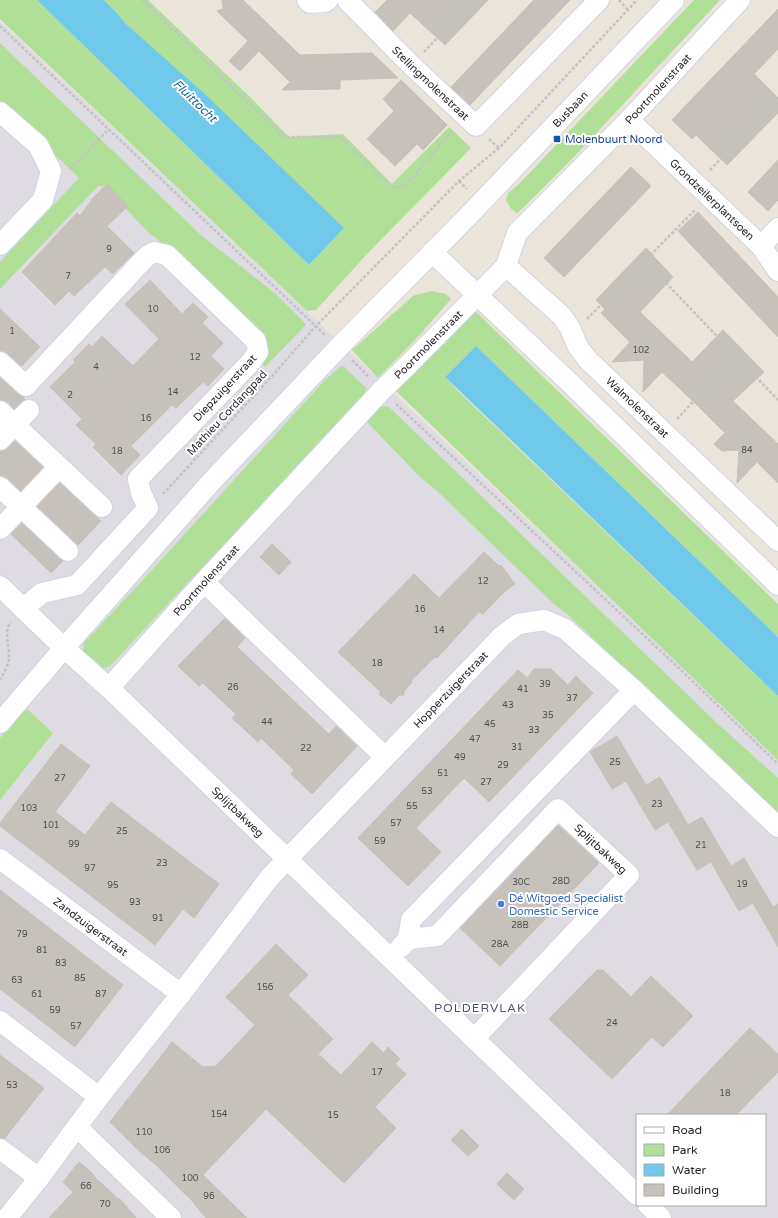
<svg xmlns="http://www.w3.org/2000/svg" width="778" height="1218" font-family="'Varela Round',sans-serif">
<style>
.industrial{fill:#dedbe3;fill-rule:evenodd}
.green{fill:#b0e098}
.water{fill:#70c9eb}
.building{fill:#c6c1ba;stroke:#c6c0b5}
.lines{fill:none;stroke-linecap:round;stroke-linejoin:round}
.minor-casing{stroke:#d0d3e1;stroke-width:22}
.path{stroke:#c3c3c3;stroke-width:2.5;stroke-dasharray:3 2;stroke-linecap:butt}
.minor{stroke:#fff;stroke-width:20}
.transit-dot{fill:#1a4fb4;stroke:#fff;stroke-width:1.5}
.shop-dot{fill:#3f7fe0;stroke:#fff;stroke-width:1.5}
.labels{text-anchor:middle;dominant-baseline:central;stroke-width:4;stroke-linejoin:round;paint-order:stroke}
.number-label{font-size:9px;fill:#504f4d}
.street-label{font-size:11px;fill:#292929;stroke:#fff}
.transit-label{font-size:11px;fill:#164399;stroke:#fff;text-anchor:start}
.shop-label{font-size:11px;fill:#366cbe;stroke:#fff;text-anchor:start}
.water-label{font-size:12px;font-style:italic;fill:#116795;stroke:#fff}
.neighbourhood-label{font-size:12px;letter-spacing:1px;fill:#4b5278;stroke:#fff}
</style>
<rect width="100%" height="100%" fill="#ebe4db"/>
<path class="industrial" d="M 0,21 L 778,757 L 778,1218 L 0,1218 ZM 637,1115 L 765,1115 L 765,1205 L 637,1205 Z"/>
<g class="green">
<path d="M 0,0 L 37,0 L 309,265 L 344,228 L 125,23 L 116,12 L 104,0 L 148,0 L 249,96 L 289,137 L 343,134 L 392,184 L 449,127 L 471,148 L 368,253 L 316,310 L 307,311 L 0,19 Z"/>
<path d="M 694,0 L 720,0 L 575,156 L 525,206 L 517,213 L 511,209 L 506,200 L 508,193 L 519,184 Z"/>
<path d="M 0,43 L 202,236 L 276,294 L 304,322 L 306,325 L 265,367 L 258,362 L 258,336 L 154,236 L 152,236 L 126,209 L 128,206 L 107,184 L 101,187 L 99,185 L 0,289 L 0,262 L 79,178 L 0,102 Z"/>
<path d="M 432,291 L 446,294 L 451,299 L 417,338 L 378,378 L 352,350 L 414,295 Z"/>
<path d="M 473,309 L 778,604 L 778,637 L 476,346 L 445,377 L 459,392 L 778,696 L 778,760 L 396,391 L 396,387 Z"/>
<path d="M 342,365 L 366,388 L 364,394 L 110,666 L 98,670 L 83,653 L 84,643 L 152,570 L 325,380 Z"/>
<path d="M 379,406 L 389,407 L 718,724 L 778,778 L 778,815 L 716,754 L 566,613 L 555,605 L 435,489 L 420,477 L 366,421 Z"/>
<path d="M 26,708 L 53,733 L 0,800 L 0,738 Z"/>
</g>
<g class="water">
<path d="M 37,0 L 104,0 L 116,12 L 125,23 L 207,96 L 344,228 L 309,265 Z"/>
<path d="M 476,346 L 778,637 L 778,696 L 445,377 Z"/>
</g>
<g class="building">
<path d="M 222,0 L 243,0 L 300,55 L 372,53 L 398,78 L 340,80 L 340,89 L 282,90 L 290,82 L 259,51 L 240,71 L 229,61 L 248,41 L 217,11 L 223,9 Z"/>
<path d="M 387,0 L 488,0 L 445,45 L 410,13 L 393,31 L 375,12 Z"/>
<path d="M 534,0 L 570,0 L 470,105 L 451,87 Z"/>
<path d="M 778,9 L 778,49 L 754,74 L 778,98 L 778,113 L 727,165 L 696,135 L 692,139 L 672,120 Z"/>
<path d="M 401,80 L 447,125 L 423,150 L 417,144 L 395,166 L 367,139 L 394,111 L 383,99 Z"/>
<path d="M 778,160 L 778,200 L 768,211 L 748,192 Z"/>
<path d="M 631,167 L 651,186 L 564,277 L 544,258 Z"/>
<path d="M 107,184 L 128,206 L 107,226 L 134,253 L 113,274 L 105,267 L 74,296 L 69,291 L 55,305 L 22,272 L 77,213 L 80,216 L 93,198 Z"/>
<path d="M 698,212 L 778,297 L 778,337 L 678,231 Z"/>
<path d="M 646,248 L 673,277 L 640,312 L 692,362 L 723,330 L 764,372 L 733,401 L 778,444 L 778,483 L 757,462 L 737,483 L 739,450 L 722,451 L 714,444 L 725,433 L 697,405 L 662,372 L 643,392 L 644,360 L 612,362 L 630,342 L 601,313 L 605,309 L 596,300 Z"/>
<path d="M 150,280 L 182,314 L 193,303 L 208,317 L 202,323 L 223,343 L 211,356 L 224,369 L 208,386 L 203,382 L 176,408 L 172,405 L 131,446 L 140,455 L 121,475 L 93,447 L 96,444 L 76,425 L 82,419 L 50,387 L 75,362 L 73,360 L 89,344 L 92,347 L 102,336 L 133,366 L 159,339 L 125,304 Z"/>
<path d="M 0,309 L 40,347 L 22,366 L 7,353 L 0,351 Z"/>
<path d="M 0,378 L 25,399 L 14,409 L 8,402 L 3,400 L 0,400 Z"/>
<path d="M 15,441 L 43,467 L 21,491 L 8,479 L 0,475 L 0,451 L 4,451 L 8,448 Z"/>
<path d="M 60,483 L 101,521 L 78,545 L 37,506 Z"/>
<path d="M 22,523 L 63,561 L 51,573 L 11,534 Z"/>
<path d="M 272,544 L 291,562 L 279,575 L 260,557 Z"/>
<path d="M 484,552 L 499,566 L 501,565 L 515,584 L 504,592 L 483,614 L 479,612 L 437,658 L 435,657 L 411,681 L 412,682 L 404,691 L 404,695 L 399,695 L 391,704 L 379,694 L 381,692 L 338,652 L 414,574 L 439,598 Z"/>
<path d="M 225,618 L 245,638 L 237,647 L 329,734 L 336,726 L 357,746 L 312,794 L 291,774 L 294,770 L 261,738 L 258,742 L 232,718 L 236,714 L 203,683 L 199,686 L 178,666 Z"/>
<path d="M 534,669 L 551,669 L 568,685 L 576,676 L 593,693 L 489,802 L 464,778 L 416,828 L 441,852 L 408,886 L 358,838 L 518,670 L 527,678 Z"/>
<path d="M 617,736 L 646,785 L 660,777 L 688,825 L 702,817 L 731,866 L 744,858 L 773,907 L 778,904 L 778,947 L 753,903 L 739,911 L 711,862 L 697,870 L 668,822 L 655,830 L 626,781 L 612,789 L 590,752 Z"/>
<path d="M 61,744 L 90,766 L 55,812 L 85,835 L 111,802 L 219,884 L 194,918 L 183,909 L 155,945 L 0,826 L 0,823 Z"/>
<path d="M 558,825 L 599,863 L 500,966 L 460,928 Z"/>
<path d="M 0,890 L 123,985 L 75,1047 L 0,989 Z"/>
<path d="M 276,944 L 308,975 L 288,995 L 333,1039 L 318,1054 L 341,1075 L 372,1042 L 384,1053 L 388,1047 L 400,1059 L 395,1064 L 406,1074 L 375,1107 L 396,1128 L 344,1183 L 266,1109 L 203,1175 L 247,1218 L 206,1218 L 188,1196 L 187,1196 L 156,1165 L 138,1150 L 110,1122 L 172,1042 L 203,1067 L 216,1066 L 255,1025 L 226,997 Z"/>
<path d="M 597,970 L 603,970 L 631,997 L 651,976 L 693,1016 L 663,1047 L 652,1037 L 612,1079 L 549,1019 Z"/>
<path d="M 750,1028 L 778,1054 L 778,1072 L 736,1115 L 667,1115 Z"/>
<path d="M 0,1055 L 44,1088 L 4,1139 L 0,1138 Z"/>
<path d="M 462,1129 L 479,1146 L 468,1156 L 451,1140 Z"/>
<path d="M 79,1162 L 90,1171 L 99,1182 L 99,1181 L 118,1199 L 119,1198 L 136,1218 L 49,1218 L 73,1192 L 63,1182 Z"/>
<path d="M 507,1173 L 524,1189 L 514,1200 L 497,1184 Z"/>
</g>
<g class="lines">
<defs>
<g id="minor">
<path d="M 307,0 L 310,3 L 325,2 L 328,0"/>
<path id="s1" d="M 347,0 L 411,65 L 476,126 L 599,0"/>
<path d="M 0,112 L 38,145 L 51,171 L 43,200 L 0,245"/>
<path id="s2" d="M 629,120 L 761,246 L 778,271"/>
<path d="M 761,246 L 778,228"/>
<path d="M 432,252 L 570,383 L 778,585"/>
<path id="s3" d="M 506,266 L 562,316 L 570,328 L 578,347 L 588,360 L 778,541"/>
<path d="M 0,362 L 26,386 L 146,257 L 154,252 L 167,255 L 256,341 L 258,352 L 251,362 L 138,479 L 141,493 L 148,508 L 77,585 L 42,593 L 23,609"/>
<path d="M 0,411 L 102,507"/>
<path d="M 0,440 L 29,410"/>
<path d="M 0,487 L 68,551"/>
<path d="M 0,529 L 59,467"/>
<path d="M 204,582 L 385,757"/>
<path id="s4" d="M 0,586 L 64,648 L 109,688 L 637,1195"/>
<path id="s5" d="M 109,688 L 204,582 L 382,390 L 406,367 L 506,266 L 517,233 L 629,120 L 740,0"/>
<path id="s6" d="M 0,723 L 64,648 L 212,481 L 339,347 L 473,211 L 674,0"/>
<path id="s7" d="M 0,859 L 181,994"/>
<path id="s8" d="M 408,939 L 437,936 L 558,809 L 629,875 L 474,1039"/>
<path d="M 400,948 L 408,939 L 411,920 L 634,690"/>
<path d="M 0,1021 L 99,1097"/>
<path d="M 77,1127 L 171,1218"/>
<path d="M 0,1149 L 39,1178"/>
<path d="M 648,1205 L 661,1218"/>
<path id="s9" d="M 7,1218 L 39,1178 L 99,1097 L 181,994 L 270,877 L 502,636 L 518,624 L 544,620 L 565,629 L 634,690 L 778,827"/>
</g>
</defs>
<use href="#minor" class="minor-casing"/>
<g class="path">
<path d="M 142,0 L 284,137 L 340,137 L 392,187 L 404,187 L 452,131"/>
<path d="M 619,0 L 627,9"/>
<path d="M 0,26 L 325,335"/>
<path d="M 424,52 L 473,0"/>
<path d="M 489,139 L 499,148"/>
<path d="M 70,169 L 109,129"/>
<path d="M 710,170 L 778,100"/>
<path d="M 459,181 L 467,189"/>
<path d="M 645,261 L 778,400"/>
<path d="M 587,319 L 696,209"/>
<path d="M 352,360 L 368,376"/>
<path d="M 396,404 L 681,670 L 778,764"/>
<path d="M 677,419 L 736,356"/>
<path d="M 163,494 L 274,374 L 315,327 L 459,181 L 499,148 L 637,0"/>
<path d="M 0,680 C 3,674 8,666 9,659 C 10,648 3,631 11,622"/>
</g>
<use href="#minor" class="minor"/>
</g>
<rect class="transit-dot" x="553" y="135" width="8" height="8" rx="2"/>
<circle class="shop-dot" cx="501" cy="904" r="4"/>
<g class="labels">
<g class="number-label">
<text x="109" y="249">9</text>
<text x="68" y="276">7</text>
<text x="153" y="309">10</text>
<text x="12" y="331">1</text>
<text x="641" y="350">102</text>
<text x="195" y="357">12</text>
<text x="96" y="367">4</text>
<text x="173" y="392">14</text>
<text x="70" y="395">2</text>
<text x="146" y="418">16</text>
<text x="747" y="450">84</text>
<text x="117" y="451">18</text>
<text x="483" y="581">12</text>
<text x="420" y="609">16</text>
<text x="439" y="630">14</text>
<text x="377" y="663">18</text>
<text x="545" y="684">39</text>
<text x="233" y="687">26</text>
<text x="523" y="689">41</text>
<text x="572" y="698">37</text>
<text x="508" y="705">43</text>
<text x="548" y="715">35</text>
<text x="267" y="722">44</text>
<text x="490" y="724">45</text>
<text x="534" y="730">33</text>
<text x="475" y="739">47</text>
<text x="517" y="747">31</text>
<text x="306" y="748">22</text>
<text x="460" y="757">49</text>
<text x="615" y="762">25</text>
<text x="503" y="765">29</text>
<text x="443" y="773">51</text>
<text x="60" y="778">27</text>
<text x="486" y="782">27</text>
<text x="427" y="791">53</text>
<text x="657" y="804">23</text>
<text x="412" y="806">55</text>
<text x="29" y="808">103</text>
<text x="396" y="823">57</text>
<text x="51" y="825">101</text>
<text x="122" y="831">25</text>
<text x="380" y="841">59</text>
<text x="74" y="844">99</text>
<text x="701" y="845">21</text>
<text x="162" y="863">23</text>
<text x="90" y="868">97</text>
<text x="561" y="881">28D</text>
<text x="521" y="882">30C</text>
<text x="742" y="884">19</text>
<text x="113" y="885">95</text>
<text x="135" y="902">93</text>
<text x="158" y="918">91</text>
<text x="520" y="925">28B</text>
<text x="22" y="934">79</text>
<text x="500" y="944">28A</text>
<text x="42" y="950">81</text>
<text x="61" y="963">83</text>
<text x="80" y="978">85</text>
<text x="17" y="980">63</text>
<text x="265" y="987">156</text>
<text x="37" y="994">61</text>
<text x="101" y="994">87</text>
<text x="55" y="1010">59</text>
<text x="612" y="1023">24</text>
<text x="76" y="1026">57</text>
<text x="377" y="1072">17</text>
<text x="12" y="1085">53</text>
<text x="725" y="1093">18</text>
<text x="219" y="1114">154</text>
<text x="333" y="1115">15</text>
<text x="144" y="1132">110</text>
<text x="162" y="1150">106</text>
<text x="190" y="1178">100</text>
<text x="86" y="1186">66</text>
<text x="209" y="1196">96</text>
<text x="105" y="1204">70</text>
</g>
<g class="street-label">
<text stroke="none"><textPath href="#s1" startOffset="118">Stellingmolenstraat</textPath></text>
<text stroke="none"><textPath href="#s5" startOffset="816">Poortmolenstraat</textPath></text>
<text stroke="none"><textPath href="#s6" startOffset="838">Busbaan</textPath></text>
<text stroke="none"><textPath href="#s2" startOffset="115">Grondzeilerplantsoen</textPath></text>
<text stroke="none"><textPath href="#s5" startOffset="469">Poortmolenstraat</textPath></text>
<text transform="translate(225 388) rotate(-47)">Diepzuigerstraat</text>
<text stroke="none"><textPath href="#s3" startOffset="195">Walmolenstraat</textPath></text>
<text transform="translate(227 413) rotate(-47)">Mathieu Cordangpad</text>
<text stroke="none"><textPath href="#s5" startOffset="145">Poortmolenstraat</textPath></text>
<text stroke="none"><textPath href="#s9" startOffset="691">Hopperzuigerstraat</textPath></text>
<text stroke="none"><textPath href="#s4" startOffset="328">Splijtbakweg</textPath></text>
<text stroke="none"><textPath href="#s8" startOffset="263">Splijtbakweg</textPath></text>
<text stroke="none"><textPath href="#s7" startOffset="113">Zandzuigerstraat</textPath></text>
</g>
<g class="transit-label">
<text x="565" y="139">Molenbuurt Noord</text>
</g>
<g class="shop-label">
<text x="509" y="898">Dé Witgoed Specialist<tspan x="509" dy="13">Domestic Service</tspan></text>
</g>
<g class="water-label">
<text transform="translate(195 101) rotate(44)">Fluittocht</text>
</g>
<g class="neighbourhood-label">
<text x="480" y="1008">POLDERVLAK</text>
</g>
</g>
<rect x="636" y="1114" width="130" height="92" fill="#ffffff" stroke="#a9a9a9"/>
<rect x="644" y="1127" width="20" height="6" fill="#ffffff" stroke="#a9a9a9"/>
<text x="672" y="1134" font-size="12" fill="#292929">Road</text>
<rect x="644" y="1144" width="20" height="12" fill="#b0e098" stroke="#a9a9a9"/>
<text x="672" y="1154" font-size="12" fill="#292929">Park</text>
<rect x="644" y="1164" width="20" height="12" fill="#70c9eb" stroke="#a9a9a9"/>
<text x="672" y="1174" font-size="12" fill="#292929">Water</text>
<rect x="644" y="1184" width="20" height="12" fill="#c6c1ba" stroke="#a9a9a9"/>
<text x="672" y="1194" font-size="12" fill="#292929">Building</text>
</svg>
